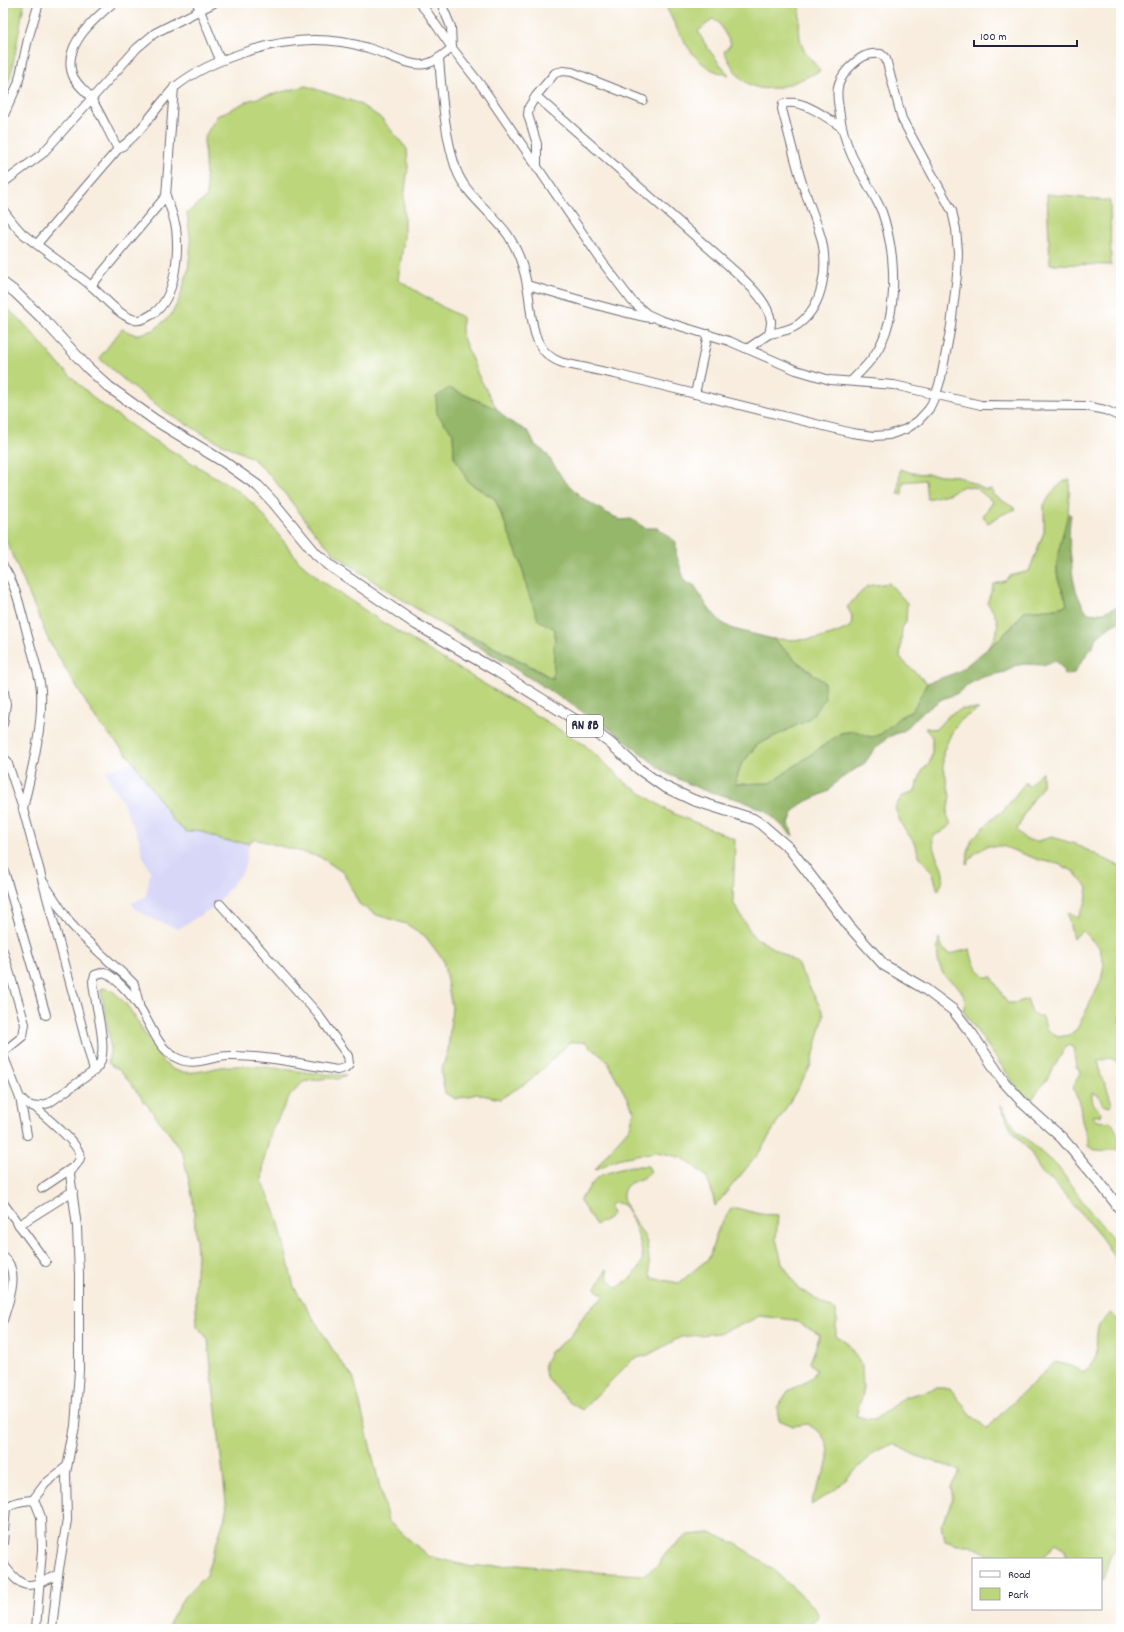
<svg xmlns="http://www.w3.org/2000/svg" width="1124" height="1632" font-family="Dekko,sans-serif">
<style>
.built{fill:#d8d7f8}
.green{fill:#bcd67b;stroke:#6f7c5b}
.forest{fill:#95b76b;stroke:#5c6c53}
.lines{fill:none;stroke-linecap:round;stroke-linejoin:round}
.minor-casing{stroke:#6d6974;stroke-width:10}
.major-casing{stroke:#6d6974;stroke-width:12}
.minor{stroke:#fff;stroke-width:8}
.major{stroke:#fff;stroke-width:10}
.labels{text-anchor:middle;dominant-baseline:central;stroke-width:3.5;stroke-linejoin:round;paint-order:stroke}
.shield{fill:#fff;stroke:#646476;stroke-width:1}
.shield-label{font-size:13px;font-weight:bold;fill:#22223b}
</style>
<rect width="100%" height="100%" fill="#fff"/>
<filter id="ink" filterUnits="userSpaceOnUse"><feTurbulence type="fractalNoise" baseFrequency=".025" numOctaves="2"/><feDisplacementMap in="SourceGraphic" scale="8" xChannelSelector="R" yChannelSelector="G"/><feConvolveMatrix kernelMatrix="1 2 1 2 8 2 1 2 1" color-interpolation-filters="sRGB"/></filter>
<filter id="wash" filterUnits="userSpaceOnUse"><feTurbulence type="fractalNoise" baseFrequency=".012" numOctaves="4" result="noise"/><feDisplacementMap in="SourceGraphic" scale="16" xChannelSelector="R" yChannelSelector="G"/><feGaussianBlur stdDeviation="0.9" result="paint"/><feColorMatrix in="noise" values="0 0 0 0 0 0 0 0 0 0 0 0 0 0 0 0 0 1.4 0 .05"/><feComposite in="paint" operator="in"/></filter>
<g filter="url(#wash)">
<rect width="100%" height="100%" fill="#f8edde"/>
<path class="built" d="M 133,761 L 175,823 L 187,832 L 198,830 L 224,841 L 249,843 L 244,870 L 222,897 L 215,906 L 178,929 L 155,920 L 135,909 L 132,903 L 146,896 L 150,872 L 143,856 L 139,839 L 118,792 L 112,786 L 106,771 Z"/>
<g class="green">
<path d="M 3,3 L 24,3 L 24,4 L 12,70 L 3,98 Z"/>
<path d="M 664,3 L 805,3 L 800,6 C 800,18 797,36 803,48 C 807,56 815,63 820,71 C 796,81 764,101 741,78 C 734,71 729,61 724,52 L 731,44 L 719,23 L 713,19 L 698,31 C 706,48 717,60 729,75 C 692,70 679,31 664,3 Z"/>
<path d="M 306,86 L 358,103 L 381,118 L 407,149 L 408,167 L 404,199 L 404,238 L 398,280 L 446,309 L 462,317 L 462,335 L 478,375 L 497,409 L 449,388 L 437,414 L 453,433 L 454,456 L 468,482 L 495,499 L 521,563 L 528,592 L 555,629 L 553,679 L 529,665 L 482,641 L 446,627 L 376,583 L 335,554 L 317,535 L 272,477 L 252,458 L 212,439 L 166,412 L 130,385 L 99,358 L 122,329 L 136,335 L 154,330 L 171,315 L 179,300 L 188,271 L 191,243 L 187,213 L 207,197 L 204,138 L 217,116 L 250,100 Z"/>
<path d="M 1047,194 L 1110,201 L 1111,265 L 1050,264 Z"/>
<path d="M 3,304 L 29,329 L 62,368 L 97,401 L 145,435 L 237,490 L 256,506 L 299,561 L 322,581 L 382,622 L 585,745 L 626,783 L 670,812 L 735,839 L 733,902 L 753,936 L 796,962 L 824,1014 L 811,1066 L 759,1153 L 715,1206 L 712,1192 L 706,1176 L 683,1158 L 657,1152 L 636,1155 L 617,1159 L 595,1170 L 609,1151 L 630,1127 L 634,1111 L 607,1061 L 585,1042 L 570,1042 L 531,1080 L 500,1099 L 477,1094 L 455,1099 L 445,1093 L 441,1072 L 448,1050 L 452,1007 L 443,960 L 425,936 L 406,924 L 377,915 L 359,904 L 344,873 L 320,857 L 255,839 L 249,843 L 224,841 L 198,830 L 187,832 L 175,823 L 133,761 L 97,721 L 49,641 L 3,533 Z"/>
<path d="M 900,469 L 912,473 L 958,476 L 986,490 L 992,489 L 993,495 L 1016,509 L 1001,515 L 988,523 L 983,516 L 993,502 L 976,488 L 964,486 L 948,494 L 927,499 L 925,480 L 903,482 L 902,495 L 898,494 Z"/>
<path d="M 1070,479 C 1069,491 1069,502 1068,514 C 1065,533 1053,559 1058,579 C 1061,588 1065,595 1067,605 C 1053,610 1039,609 1024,611 C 1013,626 1001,638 987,649 C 1000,630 1002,621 987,603 L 994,584 L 1005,581 L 1010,576 L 1029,571 L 1044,532 L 1044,505 L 1053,491 L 1063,482 Z"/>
<path d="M 889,583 L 907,603 L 906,622 L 902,628 L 900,658 L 927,683 L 916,705 L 910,712 L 900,717 L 881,734 L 871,737 L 855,731 L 841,733 L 771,783 L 735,784 L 741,765 L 757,745 L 778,734 L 824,682 L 799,663 L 773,639 C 805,640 823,642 851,626 L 852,616 L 847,607 L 867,586 Z"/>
<path d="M 962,709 L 979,709 L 960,720 L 951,734 L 943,752 L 943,764 L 950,796 L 947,814 L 951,825 L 941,832 L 933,836 C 930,861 953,866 938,891 L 933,874 L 920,857 L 913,841 L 901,824 L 895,808 L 901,797 L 915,791 L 922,771 L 930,762 L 932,753 L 932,737 L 925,728 L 936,729 L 949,715 Z"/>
<path d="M 1042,771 L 1042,787 L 1028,807 L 1017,830 L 1026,840 L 1038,841 L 1052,837 L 1075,844 L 1121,867 L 1121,1063 L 1110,1058 L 1098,1061 L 1100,1069 L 1100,1076 L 1106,1085 L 1112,1104 L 1110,1107 L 1103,1105 L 1098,1095 L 1092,1093 C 1091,1102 1095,1106 1101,1112 L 1100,1116 L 1092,1116 C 1096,1123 1103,1122 1110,1121 C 1118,1130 1119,1139 1119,1151 C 1108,1148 1097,1154 1088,1146 L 1088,1140 L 1082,1121 L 1080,1106 L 1073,1087 L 1081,1071 L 1076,1067 L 1073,1047 L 1067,1045 L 1047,1079 L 1030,1102 L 1018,1089 L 963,1011 C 967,999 963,991 954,983 C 950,980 946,979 944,975 C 936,963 937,952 939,938 L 943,949 L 950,954 L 970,949 C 972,961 976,969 985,977 L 992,977 L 1007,1003 L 1016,1003 L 1027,999 L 1032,1012 L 1037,1017 L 1043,1017 L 1046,1029 L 1058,1037 L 1069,1035 L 1077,1029 L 1101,981 L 1104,964 L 1099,947 L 1082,931 L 1073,939 L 1067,912 L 1078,918 L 1086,902 L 1088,888 L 1073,871 L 1058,864 L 1039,860 L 1002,846 L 987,846 L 975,853 L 967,864 L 968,852 L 972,839 L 993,818 L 1002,812 L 1026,782 L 1028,787 Z"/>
<path d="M 102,988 C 128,988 149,1051 168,1066 C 186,1080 210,1067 230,1066 C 268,1064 308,1075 346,1075 L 338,1079 L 327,1078 L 303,1082 L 289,1097 L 271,1132 L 264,1160 L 262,1180 L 277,1216 L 294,1287 L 336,1355 L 354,1379 L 388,1521 L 428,1556 L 472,1567 L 519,1565 L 577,1571 L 643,1575 L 658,1565 L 668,1550 L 688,1535 L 711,1533 L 737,1544 L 772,1569 L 813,1606 L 818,1617 L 804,1629 L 169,1629 L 169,1624 L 182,1600 L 206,1575 L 227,1511 L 208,1339 L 197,1326 L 195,1292 L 197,1253 L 193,1200 L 183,1154 L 171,1136 L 131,1084 L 120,1071 L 108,1063 L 110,1051 L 109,1034 L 101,991 Z"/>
<path d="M 1000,1104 L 1017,1131 L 1058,1167 L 1089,1210 L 1121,1248 L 1121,1266 L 1100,1236 L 1077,1209 L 1052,1180 L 1042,1174 L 1030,1151 L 1012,1131 Z"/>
<path d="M 631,1166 L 648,1166 L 651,1172 C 645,1180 632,1179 625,1188 C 615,1202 643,1228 647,1243 C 649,1254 649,1264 650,1274 L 652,1278 L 679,1283 L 709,1258 L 718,1229 L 731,1209 L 736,1208 L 760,1214 L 778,1215 L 776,1239 L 782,1263 L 798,1288 L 836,1311 L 836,1336 L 848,1344 L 862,1366 L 863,1393 L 856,1416 L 874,1420 L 905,1397 L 937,1388 L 950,1388 L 969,1413 L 987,1429 C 1008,1405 1032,1385 1055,1362 L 1071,1366 L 1082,1372 C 1104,1361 1093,1347 1098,1327 C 1100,1322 1106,1317 1110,1313 L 1121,1322 L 1121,1544 L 1111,1554 L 1103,1579 L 1101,1580 L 1101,1559 L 1067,1559 L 1065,1550 L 1055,1544 L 1041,1559 L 996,1559 L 971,1545 L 957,1545 L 945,1541 L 942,1524 L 953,1498 L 951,1487 L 960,1470 L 919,1457 L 893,1444 L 876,1451 L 836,1489 L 811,1505 C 816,1480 839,1461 822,1435 C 819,1431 812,1427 807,1424 L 793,1426 L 779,1420 L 777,1408 L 788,1391 L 810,1380 L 817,1370 L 810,1363 L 820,1335 L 794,1320 L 759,1316 L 746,1323 L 719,1333 L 681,1337 L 648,1355 L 633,1359 L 582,1410 L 569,1402 L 546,1377 L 544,1364 L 550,1352 L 569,1338 L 580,1321 L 588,1310 L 605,1296 L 595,1289 L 607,1269 L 608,1278 L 617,1288 C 628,1281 637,1274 642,1261 C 645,1252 631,1211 624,1206 C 619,1202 614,1202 609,1205 L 612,1214 L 609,1218 L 596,1225 L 579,1200 L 596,1179 L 603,1174 Z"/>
</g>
<path class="forest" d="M 449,388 L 497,409 L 509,421 L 529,432 L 535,445 L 546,453 L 563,479 L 581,497 L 605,512 L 621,520 L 631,519 L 645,528 L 658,528 L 676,542 L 676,554 L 685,582 L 694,585 L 709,609 L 721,622 L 733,629 L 773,639 L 799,663 L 824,682 L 825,699 L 808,720 L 757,745 L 741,765 L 735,784 L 771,783 L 841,733 L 855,731 L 871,737 L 881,734 L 900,717 L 910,712 L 916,705 L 927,683 L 958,672 L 1001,638 L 1015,624 L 1024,611 C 1038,609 1053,610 1067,605 C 1066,595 1060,588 1058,578 C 1054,561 1064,531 1068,513 L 1071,515 C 1068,531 1069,542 1071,558 C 1073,580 1074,594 1088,613 L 1097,614 L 1121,606 L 1121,621 L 1111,626 L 1096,638 L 1092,647 L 1074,673 L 1064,675 L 1063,669 L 1056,661 L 1044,665 L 1024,664 L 1014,666 L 1005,672 L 983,677 L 971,683 L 956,694 L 942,699 L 919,715 L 905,730 L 888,737 L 873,751 L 865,763 L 837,781 L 829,791 L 801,804 L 793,813 L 789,823 L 793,836 L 766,811 L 740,800 L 700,789 L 666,773 L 610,729 L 506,663 L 446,627 L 482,641 L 553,679 L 555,629 L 538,620 L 528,592 L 521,563 L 495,499 L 468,482 L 454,456 L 453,433 L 437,414 L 436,397 Z"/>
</g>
<g filter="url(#ink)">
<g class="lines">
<defs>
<g id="minor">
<path d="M 113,3 C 93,20 61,47 73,76 C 77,86 87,91 92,100 C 102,116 109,133 118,149"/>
<path d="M 197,3 L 220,60"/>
<path d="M 419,3 L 427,12 L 452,48 L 483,88 L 603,263 L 632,301 L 647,314 L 660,320 L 729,341 L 796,370 L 830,380 L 894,385 L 981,405 L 1086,406 L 1105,410 L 1121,417"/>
<path d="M 439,58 C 442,94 444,133 456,169 C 465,195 492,212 508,235 C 518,250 524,268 527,285 C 533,314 528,352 563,363 L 615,374 L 852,433 L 874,436 L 889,435 L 906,429 L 918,421 L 929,409 L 936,394 L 941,378 L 951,326 L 957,275 L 958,252 L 956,229 L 952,211 L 902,119 L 886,59 L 881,54 C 867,52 859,58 849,68 C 836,82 836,91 839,109 C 841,126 845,141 852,156 C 861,175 874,193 882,212 C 887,226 890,242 892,257 C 895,289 893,327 875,354 C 869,364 859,373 851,381"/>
<path d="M 536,96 L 738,274 C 751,287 768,302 771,321 C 771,325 770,330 769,334 L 747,349"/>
<path d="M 3,117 L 18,84 L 28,39 L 39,3"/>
<path d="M 537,167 L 537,144 L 528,115 L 529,107 L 536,96 L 555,73 L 563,71 L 572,72 L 643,100"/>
<path d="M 3,183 L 42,154 L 137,48 L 155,33 L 214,3"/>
<path d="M 3,210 C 9,218 15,226 22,233 C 44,251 68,267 90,285 C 101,294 111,307 124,315 C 127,317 131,319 135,320 C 142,321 148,317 154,313 C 176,297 179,253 176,228 C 174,217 170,207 166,196"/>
<path d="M 37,244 L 118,149 C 136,138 149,118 163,101 C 167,96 171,91 175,87 C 208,60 272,40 314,40 C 332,40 352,43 368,48 C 384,52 411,68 426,64 C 436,62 444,54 452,48 L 451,27 L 441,3"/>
<path d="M 527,285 C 568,296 608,310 650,318"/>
<path d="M 91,286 L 166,196 L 174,87"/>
<path d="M 769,334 C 779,332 792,330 800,323 C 823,305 828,268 822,241 C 817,222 809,204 803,186 C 795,161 789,135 782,109 L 783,104 C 802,98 826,117 841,127"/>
<path d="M 695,394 L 708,334"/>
<path d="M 3,566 C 16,585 20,607 26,629 C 30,647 40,673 41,691 C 43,728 31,773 23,809"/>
<path d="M 3,686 L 6,704 L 3,724"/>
<path d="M 3,757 L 7,761 L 23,809 L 94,1071"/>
<path d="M 3,867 L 46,1015"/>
<path d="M 44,883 L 70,923 L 83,937 L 111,963 L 127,977 L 134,984 L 139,1004"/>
<path d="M 3,951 L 25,1024 L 23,1036 L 7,1049 L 3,1048"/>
<path d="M 3,1055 L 20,1098 L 26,1104 L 35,1107 L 49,1103 L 94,1071 C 96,1068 99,1066 100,1063 C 108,1044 94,1003 93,981 L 95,975 L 104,972 C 111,975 116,980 121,985 C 128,992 135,1000 140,1008 C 150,1024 158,1048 175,1057 C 193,1068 211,1056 228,1056 C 262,1055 303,1064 337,1070 L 345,1068 L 349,1064 L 348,1056 L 317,1013 L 220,904"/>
<path d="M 20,1098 L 27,1135"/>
<path d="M 35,1107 C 44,1116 83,1146 80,1158 C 79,1164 72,1167 70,1174 L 77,1227 L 79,1274 L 79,1371 L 75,1426 L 66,1473 L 67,1520 L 58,1575 L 52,1629"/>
<path d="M 42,1188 L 72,1168"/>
<path d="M 3,1203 L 46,1262"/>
<path d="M 19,1225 L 73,1191"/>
<path d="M 3,1256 C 21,1271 9,1301 3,1320"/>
<path d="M 33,1500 L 45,1484 L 67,1466"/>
<path d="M 3,1511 C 10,1502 22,1501 33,1500 L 36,1504 L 41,1517 L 42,1549 L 36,1629"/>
<path d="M 3,1543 L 6,1507"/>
<path d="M 3,1564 C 24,1592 28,1588 58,1575"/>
</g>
<path id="major" d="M 3,283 L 15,292 L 44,320 L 88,368 L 109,387 L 155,420 L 224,462 L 258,486 L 273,502 L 316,554 L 332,567 L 416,624 L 495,670 L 598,734 L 610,743 L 639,769 L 663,786 L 693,800 L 753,819 L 761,824 L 790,849 L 849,926 L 884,965 L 925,989 L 953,1010 L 972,1034 L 1004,1082 L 1024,1104 L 1062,1138 L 1097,1179 L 1121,1210"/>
</defs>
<use href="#minor" class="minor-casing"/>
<use href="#major" class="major-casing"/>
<use href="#minor" class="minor"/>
<use href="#major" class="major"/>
</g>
</g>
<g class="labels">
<rect class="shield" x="567" y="715" width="36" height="22" rx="3"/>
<g class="shield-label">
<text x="585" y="726">RN 8B</text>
</g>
</g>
<rect width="1124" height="1632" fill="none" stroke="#fff" stroke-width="16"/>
<rect x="972" y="1558" width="130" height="52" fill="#ffffff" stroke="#a7a7b1"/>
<rect x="980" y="1571" width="20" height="6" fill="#ffffff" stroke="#a7a7b1"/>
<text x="1008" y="1578" font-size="12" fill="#22223b">Road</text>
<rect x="980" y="1588" width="20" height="12" fill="#bcd67b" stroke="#a7a7b1"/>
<text x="1008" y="1598" font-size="12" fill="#22223b">Park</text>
<path d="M974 40v6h103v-6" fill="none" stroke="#22223b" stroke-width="2"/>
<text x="980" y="40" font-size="12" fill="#22223b" stroke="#ffffff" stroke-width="3" paint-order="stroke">100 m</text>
</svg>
